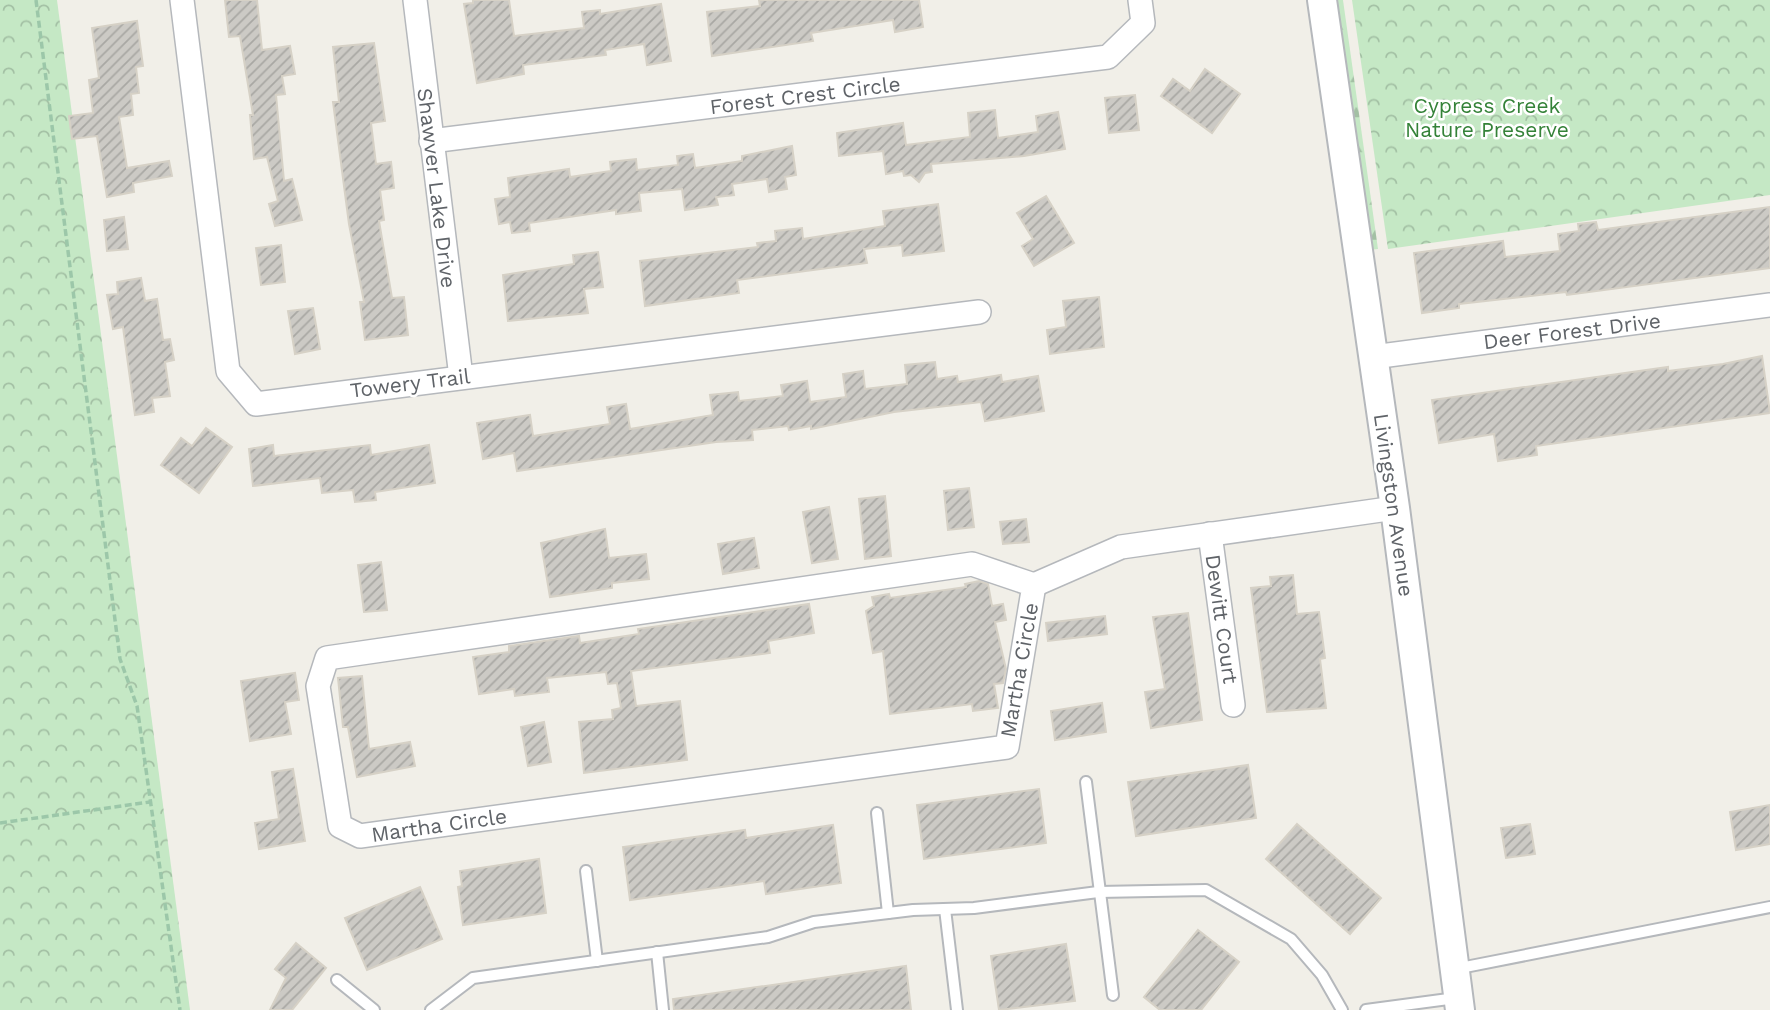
<svg xmlns="http://www.w3.org/2000/svg" width="1770" height="1010" font-family="'Work Sans',sans-serif">
<style>
.forest{fill:url(#forest-firs)}
.park{fill:url(#park-crowns)}
.building{fill:url(#building-hatch);stroke:#d6d1c6;stroke-width:2}
.lines{fill:none;stroke-linecap:round;stroke-linejoin:round}
.service-casing{stroke:#b5b8bc;stroke-width:14}
.minor-casing{stroke:#b5b8bc;stroke-width:26}
.tertiary-casing{stroke:#b5b8bc;stroke-width:32}
.path{stroke:#9cc7a9;stroke-width:3.5;stroke-dasharray:7 3.5;stroke-linecap:butt}
.service{stroke:#fff;stroke-width:10}
.minor{stroke:#fff;stroke-width:23}
.tertiary{stroke:#fff;stroke-width:28}
.labels{text-anchor:middle;dominant-baseline:central;stroke-width:5;stroke-linejoin:round;paint-order:stroke}
.street-label{font-size:21px;fill:#5f6368;stroke:#fff}
.park-label{font-size:21px;fill:#348238;stroke:#fff}
</style>
<defs>
<pattern id="forest-firs" width="22" height="20" patternUnits="userSpaceOnUse" patternTransform="scale(1.75)"><rect width="22" height="20" fill="#c5e8c5"/><path d="M5 1l3.5 6h-7zM16 11l3.5 6h-7z" fill="#a3c0a4"/></pattern>
<pattern id="park-crowns" width="20" height="18" patternUnits="userSpaceOnUse" patternTransform="scale(1.75)"><rect width="20" height="18" fill="#c5e8c5"/><path d="M2 6a3 3 0 1 1 6 0M12 15a3 3 0 1 1 6 0" fill="none" stroke="#a3c0a4"/></pattern>
<pattern id="building-hatch" width="6" height="6" patternUnits="userSpaceOnUse" patternTransform="scale(1.75)"><rect width="6" height="6" fill="#cccac5"/><path d="M-1 1l2-2M0 6l6-6M5 7l2-2" fill="none" stroke="#a9a8a4"/></pattern>
</defs>
<rect width="100%" height="100%" fill="#f1efe8"/>
<path class="forest" d="M 1333,0 L 1343,0 L 1378,249 L 1369,250 Z"/>
<g class="park">
<path d="M 0,0 L 57,0 L 190,1010 L 0,1010 Z"/>
<path d="M 1352,0 L 1770,0 L 1770,195 L 1388,249 Z"/>
</g>
<g class="building">
<path d="M 225,0 L 257,0 L 262,50 L 290,46 L 295,74 L 282,76 L 285,94 L 276,95 L 284,181 L 292,179 L 302,220 L 275,226 L 269,204 L 278,201 L 267,157 L 254,159 L 250,115 L 253,115 L 240,36 L 229,37 Z"/>
<path d="M 473,0 L 509,0 L 514,36 L 584,28 L 582,12 L 600,10 L 600,14 L 661,4 L 671,61 L 647,65 L 644,44 L 605,50 L 606,55 L 523,65 L 524,74 L 477,83 L 464,4 L 473,3 Z"/>
<path d="M 759,0 L 919,0 L 923,27 L 895,32 L 893,20 L 811,33 L 813,41 L 712,56 L 707,12 L 760,6 Z"/>
<path d="M 137,21 L 143,66 L 136,67 L 139,93 L 131,94 L 133,115 L 119,117 L 127,168 L 169,161 L 172,176 L 133,183 L 134,192 L 107,197 L 97,136 L 72,139 L 69,116 L 93,113 L 89,80 L 99,78 L 92,28 Z"/>
<path d="M 374,43 L 385,121 L 371,123 L 376,164 L 391,162 L 394,188 L 380,190 L 384,220 L 379,221 L 392,298 L 404,297 L 408,335 L 365,340 L 360,302 L 364,302 L 349,224 L 333,102 L 339,102 L 333,47 Z"/>
<path d="M 1205,69 L 1240,94 L 1212,133 L 1161,96 L 1173,79 L 1190,91 Z"/>
<path d="M 1135,95 L 1139,130 L 1109,133 L 1105,98 Z"/>
<path d="M 995,110 L 998,138 L 1038,132 L 1036,116 L 1058,112 L 1065,149 L 1024,156 L 931,164 L 932,172 L 925,173 L 919,182 L 911,175 L 904,176 L 903,171 L 886,174 L 883,151 L 839,156 L 837,133 L 903,123 L 906,145 L 970,137 L 968,113 Z"/>
<path d="M 792,146 L 796,175 L 785,177 L 787,189 L 769,192 L 767,179 L 732,184 L 734,195 L 716,197 L 718,205 L 685,210 L 682,189 L 639,193 L 641,211 L 616,214 L 616,210 L 529,223 L 530,231 L 512,233 L 510,222 L 499,224 L 495,199 L 510,197 L 508,178 L 569,169 L 570,177 L 611,171 L 610,162 L 636,159 L 637,170 L 678,165 L 677,156 L 693,154 L 695,168 L 742,161 L 742,156 Z"/>
<path d="M 1046,196 L 1074,243 L 1034,266 L 1022,246 L 1033,239 L 1017,213 Z"/>
<path d="M 938,204 L 944,251 L 903,256 L 902,245 L 864,249 L 867,263 L 737,280 L 739,293 L 645,306 L 640,261 L 758,247 L 757,243 L 776,241 L 775,231 L 802,228 L 803,239 L 885,226 L 883,211 Z"/>
<path d="M 1770,207 L 1770,268 L 1567,295 L 1566,292 L 1459,304 L 1459,308 L 1422,313 L 1414,253 L 1503,241 L 1505,257 L 1560,251 L 1558,234 L 1579,231 L 1578,224 L 1596,222 L 1598,230 Z"/>
<path d="M 124,217 L 128,249 L 107,251 L 104,220 Z"/>
<path d="M 281,245 L 285,282 L 261,285 L 256,248 Z"/>
<path d="M 598,252 L 603,287 L 584,289 L 588,313 L 508,321 L 503,275 L 574,264 L 573,255 Z"/>
<path d="M 141,278 L 145,301 L 157,299 L 163,340 L 170,339 L 174,360 L 165,362 L 170,396 L 152,398 L 154,412 L 135,415 L 123,327 L 113,329 L 107,295 L 118,294 L 117,282 Z"/>
<path d="M 1099,297 L 1104,347 L 1050,354 L 1047,330 L 1066,327 L 1063,301 Z"/>
<path d="M 313,308 L 320,349 L 295,354 L 288,311 Z"/>
<path d="M 1762,356 L 1770,413 L 1536,446 L 1537,455 L 1498,461 L 1494,434 L 1439,443 L 1432,400 L 1668,367 L 1668,371 L 1723,364 Z"/>
<path d="M 935,362 L 937,379 L 957,376 L 958,382 L 1001,375 L 1002,382 L 1038,376 L 1044,411 L 985,421 L 981,402 L 894,412 L 811,429 L 811,426 L 789,430 L 788,426 L 752,430 L 753,440 L 716,442 L 517,471 L 514,453 L 483,459 L 477,423 L 530,415 L 533,436 L 610,424 L 607,407 L 626,404 L 630,429 L 713,415 L 710,395 L 738,392 L 739,401 L 783,396 L 781,385 L 807,381 L 810,402 L 846,397 L 843,374 L 863,371 L 865,389 L 907,384 L 905,365 Z"/>
<path d="M 206,428 L 232,447 L 199,493 L 161,465 L 181,438 L 192,446 Z"/>
<path d="M 273,445 L 274,456 L 370,445 L 371,455 L 429,445 L 435,483 L 375,492 L 376,500 L 355,502 L 353,490 L 322,493 L 320,478 L 253,486 L 249,449 Z"/>
<path d="M 969,488 L 974,527 L 948,530 L 944,491 Z"/>
<path d="M 885,496 L 891,556 L 865,559 L 859,499 Z"/>
<path d="M 829,507 L 838,559 L 812,563 L 803,512 Z"/>
<path d="M 1026,519 L 1029,542 L 1003,544 L 1000,522 Z"/>
<path d="M 605,529 L 609,558 L 646,554 L 649,579 L 612,583 L 612,588 L 550,597 L 541,543 Z"/>
<path d="M 754,538 L 759,568 L 723,574 L 718,544 Z"/>
<path d="M 381,562 L 387,610 L 364,612 L 358,565 Z"/>
<path d="M 1293,575 L 1297,614 L 1319,612 L 1325,658 L 1320,659 L 1326,708 L 1267,712 L 1251,588 L 1271,586 L 1270,577 Z"/>
<path d="M 979,581 L 988,584 L 992,606 L 1003,604 L 1006,620 L 995,622 L 1006,669 L 1003,683 L 994,684 L 998,708 L 973,711 L 972,704 L 890,714 L 883,651 L 873,653 L 866,611 L 874,606 L 872,597 L 889,594 L 890,598 L 966,587 L 965,584 Z"/>
<path d="M 809,604 L 814,633 L 768,641 L 770,653 L 631,671 L 636,706 L 680,701 L 687,760 L 584,773 L 579,722 L 613,719 L 612,710 L 621,708 L 617,683 L 608,684 L 606,672 L 547,678 L 549,692 L 515,696 L 514,689 L 479,694 L 473,657 L 509,652 L 509,646 L 579,636 L 580,643 L 639,634 L 638,629 Z"/>
<path d="M 1188,613 L 1202,720 L 1151,728 L 1145,692 L 1165,689 L 1153,617 Z"/>
<path d="M 1105,616 L 1107,634 L 1048,641 L 1046,623 Z"/>
<path d="M 295,673 L 299,700 L 285,702 L 291,734 L 250,741 L 241,681 Z"/>
<path d="M 362,676 L 369,749 L 410,742 L 415,766 L 357,777 L 348,727 L 343,727 L 338,678 Z"/>
<path d="M 1102,703 L 1106,732 L 1055,740 L 1051,711 Z"/>
<path d="M 544,722 L 551,762 L 528,766 L 521,727 Z"/>
<path d="M 1248,765 L 1256,818 L 1136,836 L 1128,782 Z"/>
<path d="M 293,769 L 305,841 L 259,849 L 255,823 L 279,819 L 272,772 Z"/>
<path d="M 1039,789 L 1046,843 L 924,859 L 917,805 Z"/>
<path d="M 1770,805 L 1770,844 L 1736,850 L 1730,812 Z"/>
<path d="M 1297,824 L 1381,898 L 1350,934 L 1266,859 Z"/>
<path d="M 1530,824 L 1535,854 L 1506,858 L 1501,828 Z"/>
<path d="M 833,825 L 841,883 L 766,894 L 764,881 L 630,900 L 623,847 L 745,830 L 746,838 Z"/>
<path d="M 539,859 L 546,913 L 463,925 L 458,887 L 462,886 L 460,871 Z"/>
<path d="M 420,887 L 442,939 L 367,970 L 345,918 Z"/>
<path d="M 1198,930 L 1239,962 L 1201,1010 L 1160,1010 L 1144,997 Z"/>
<path d="M 296,943 L 326,968 L 292,1010 L 270,1010 L 286,978 L 275,969 Z"/>
<path d="M 1066,944 L 1075,1001 L 999,1010 L 991,956 Z"/>
<path d="M 906,966 L 911,1010 L 674,1010 L 673,999 Z"/>
</g>
<g class="lines">
<defs>
<g id="service">
<path d="M 1086,782 L 1113,995"/>
<path d="M 877,813 L 888,913"/>
<path d="M 586,871 L 597,961"/>
<path d="M 945,909 L 957,1010"/>
<path d="M 657,952 L 663,1010"/>
<path d="M 1455,969 L 1770,907"/>
<path d="M 337,980 L 374,1010"/>
<path d="M 431,1010 L 473,978 L 768,937 L 814,922 L 913,910 L 974,908 L 1098,892 L 1206,890 L 1291,939 L 1322,975 L 1342,1010"/>
<path d="M 1366,1010 L 1456,998"/>
</g>
<g id="minor">
<path d="M 182,0 L 228,371 L 256,404 L 979,312"/>
<path d="M 415,0 L 461,377"/>
<path d="M 431,141 L 1108,57 L 1143,23 L 1140,0"/>
<path d="M 1373,357 L 1770,305"/>
<path d="M 1210,534 L 1233,705"/>
<path d="M 972,564 L 1034,585 L 1007,747 L 360,836 L 340,826 L 318,686 L 327,658 Z"/>
<path d="M 1034,585 L 1121,547 L 1395,508"/>
</g>
<path id="tertiary" d="M 1322,0 L 1395,508 L 1460,1010"/>
</defs>
<use href="#service" class="service-casing"/>
<use href="#minor" class="minor-casing"/>
<use href="#tertiary" class="tertiary-casing"/>
<g class="path">
<path d="M 36,0 L 120,659 L 137,706 L 180,1010"/>
<path d="M 0,823 L 150,802"/>
</g>
<use href="#service" class="service"/>
<use href="#minor" class="minor"/>
<use href="#tertiary" class="tertiary"/>
</g>
<g class="labels">
<g class="street-label">
<text transform="translate(805 95) rotate(-7)">Forest Crest Circle</text>
<text transform="translate(437 188) rotate(83)">Shawver Lake Drive</text>
<text transform="translate(1572 331) rotate(-7)">Deer Forest Drive</text>
<text transform="translate(410 383) rotate(-7)">Towery Trail</text>
<text transform="translate(1394 505) rotate(82)">Livingston Avenue</text>
<text transform="translate(1222 619) rotate(82)">Dewitt Court</text>
<text transform="translate(1019 670) rotate(-80)">Martha Circle</text>
<text transform="translate(439 825) rotate(-8)">Martha Circle</text>
</g>
<g class="park-label">
<text x="1487" y="105">Cypress Creek<tspan x="1487" dy="24">Nature Preserve</tspan></text>
</g>
</g>
</svg>
